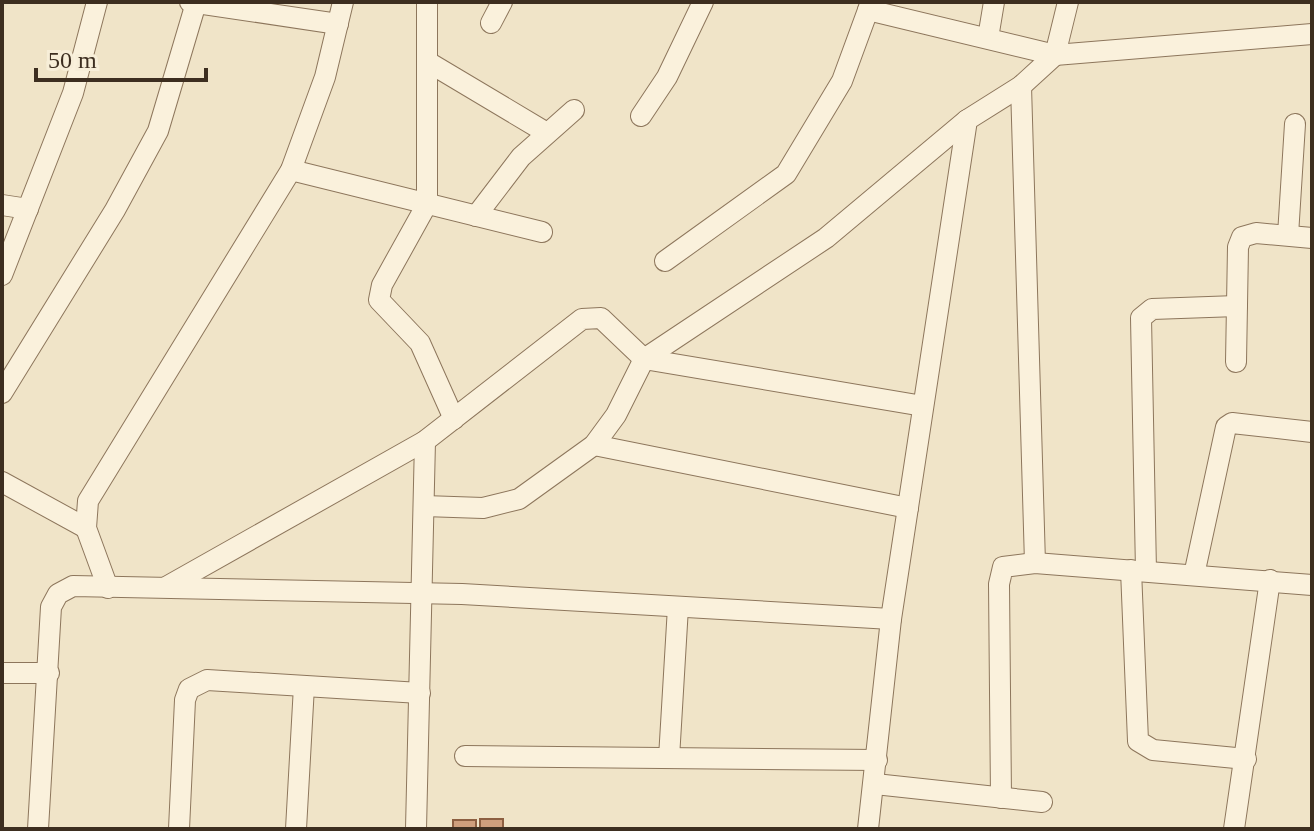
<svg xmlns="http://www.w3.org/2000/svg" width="1314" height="831" font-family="Georgia,serif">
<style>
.building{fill:#cf9f7d;stroke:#8d5f41;stroke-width:2}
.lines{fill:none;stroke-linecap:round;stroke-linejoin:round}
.minor-casing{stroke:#8d765c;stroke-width:22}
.minor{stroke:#faf1dc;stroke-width:20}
</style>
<rect width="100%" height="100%" fill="#f0e4c8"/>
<g class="building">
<rect x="480" y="819" width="23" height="10"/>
<rect x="453" y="820" width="23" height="9"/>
</g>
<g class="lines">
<defs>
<g id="minor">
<path d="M 190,2 L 338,24"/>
<path d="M 427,2 L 427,204 L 382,285 L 379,300 L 420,343 L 454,419"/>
<path d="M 868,10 L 1055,55 L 1312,34"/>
<path d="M 491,23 L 502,2"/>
<path d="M 988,38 L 994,2"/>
<path d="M 428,62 L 547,133"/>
<path d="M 1021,86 L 1035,563"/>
<path d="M 641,116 L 667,77 L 703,2"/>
<path d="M 291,170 L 542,232"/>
<path d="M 2,205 L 28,209"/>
<path d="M 476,216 L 521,157 L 574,110"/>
<path d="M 1288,235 L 1295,124"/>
<path d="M 665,261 L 786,174 L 842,81 L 871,2"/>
<path d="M 2,275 L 73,93 L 97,2"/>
<path d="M 1236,362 L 1238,247 L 1242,237 L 1256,233 L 1312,238"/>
<path d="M 2,393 L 115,210 L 158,131 L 196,3"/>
<path d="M 594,445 L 908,508"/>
<path d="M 2,482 L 86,528"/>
<path d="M 424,506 L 483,508 L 519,499 L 594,445 L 616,415 L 644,359 L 923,406"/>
<path d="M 1131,570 L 1138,741 L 1153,750 L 1246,759"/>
<path d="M 1146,571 L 1141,318 L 1152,309 L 1237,306"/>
<path d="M 1194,575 L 1226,427 L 1232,423 L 1312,432"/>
<path d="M 166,587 L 425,441 L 582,319 L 601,318 L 644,359 L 826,238 L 967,120"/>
<path d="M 108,588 L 86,528 L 88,501 L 291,170 L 325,77 L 343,2"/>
<path d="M 2,673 L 49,673"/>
<path d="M 465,756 L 877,760"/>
<path d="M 669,758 L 678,607"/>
<path d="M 875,784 L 1042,802"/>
<path d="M 1001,798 L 999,584 L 1003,567 L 1035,563 L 1312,585"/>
<path d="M 38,829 L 51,607 L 58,594 L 73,586 L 462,594 L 891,619"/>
<path d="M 179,829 L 185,700 L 189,689 L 207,680 L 420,693"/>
<path d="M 296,829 L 304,686"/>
<path d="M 416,829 L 425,441"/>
<path d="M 868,829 L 891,619 L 967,120 L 1021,86 L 1055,55 L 1068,2"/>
<path d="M 1234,829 L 1270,580"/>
</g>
</defs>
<use href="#minor" class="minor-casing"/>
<use href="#minor" class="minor"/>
</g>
<rect width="1314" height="831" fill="none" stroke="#3d2e20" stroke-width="8"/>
<path d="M36 68v12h170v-12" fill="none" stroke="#3d2e20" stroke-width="4"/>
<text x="48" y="68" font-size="24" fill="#3d2e20" stroke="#f7eed8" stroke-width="6" paint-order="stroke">50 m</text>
</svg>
